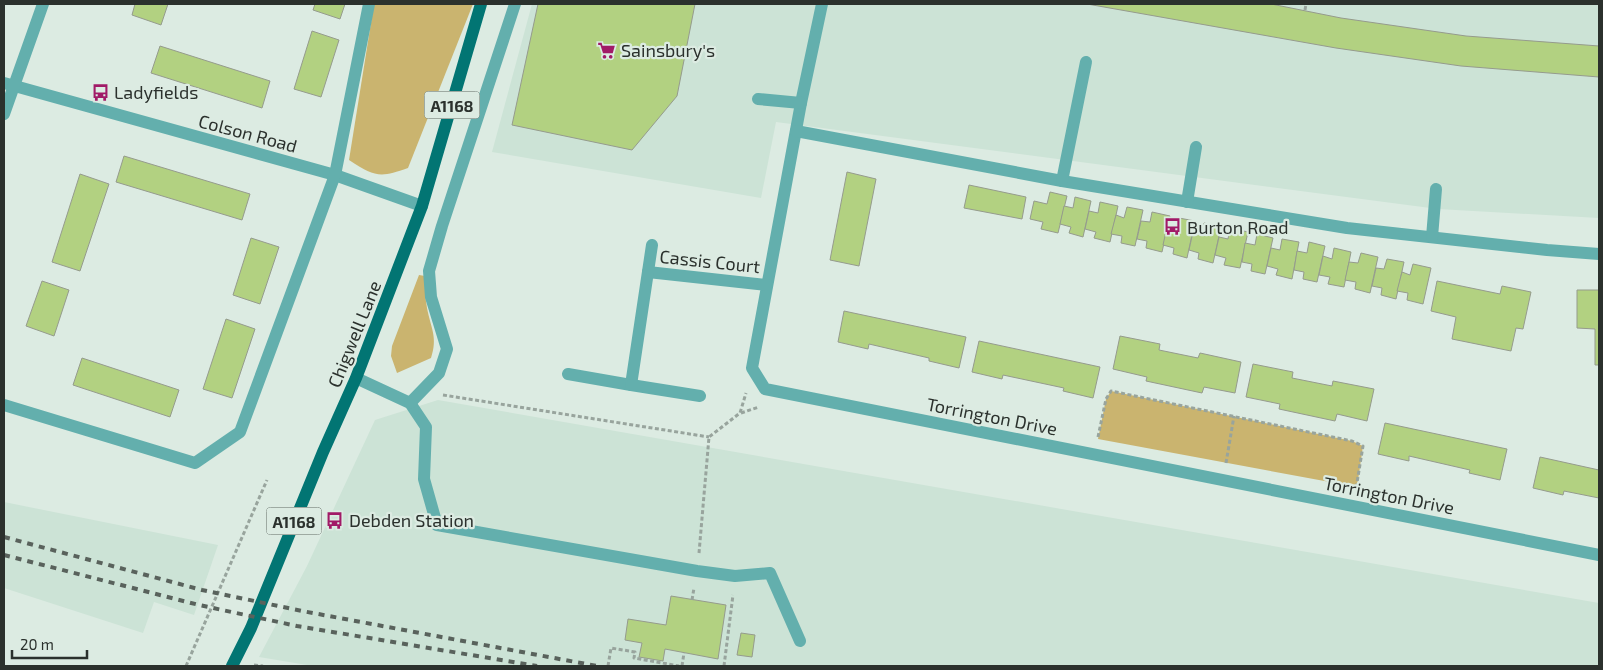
<svg xmlns="http://www.w3.org/2000/svg" width="1603" height="670" font-family="'Exo 2',sans-serif">
<style>
.built{fill:#cce3d6}
.green{fill:#cab46f}
.building{fill:#b2d181;stroke:#959b8d}
.lines{fill:none;stroke-linecap:round;stroke-linejoin:round}
.path{stroke:#98a49d;stroke-width:3;stroke-dasharray:4 2.5;stroke-linecap:butt}
.minor{stroke:#63afad;stroke-width:12}
.major{stroke:#027573;stroke-width:12}
.rail{stroke:#59625c;stroke-width:4;stroke-dasharray:6 6;stroke-linecap:butt}
.labels{text-anchor:middle;dominant-baseline:central;stroke-width:4.5;stroke-linejoin:round;paint-order:stroke}
.shield{fill:#dcebe2;stroke:#606963;stroke-width:1}
.shield-label{font-size:16px;font-weight:bold;fill:#2b312d}
.poi-label{font-size:18px;fill:#2b312d;stroke:#dcebe2;text-anchor:start}
.street-label{font-size:18px;fill:#2b312d;stroke:#dcebe2}
</style>
<rect width="100%" height="100%" fill="#dcebe2"/>
<g class="built">
<path d="M 532,4 L 1599,4 L 1599,218 L 1438,209 L 776,122 L 761,198 L 492,152 Z"/>
<path d="M 438,400 L 1599,603 L 1599,666 L 313,666 L 259,657 L 307,566 L 375,420 Z"/>
<path d="M 4,502 L 218,545 L 194,615 L 154,602 L 143,633 L 4,588 Z"/>
</g>
<g class="green">
<path d="M 374,4 L 473,4 L 408,168 C 380,178 375,177 349,160 Z"/>
<path d="M 419,275 L 425,276 C 425,287 425,298 427,308 C 431,329 438,337 431,358 L 397,373 L 391,356 L 392,346 Z"/>
<path d="M 1111,391 L 1352,441 L 1363,446 L 1357,487 L 1098,439 L 1106,399 Z"/>
</g>
<g class="building">
<path d="M 135,4 L 168,4 L 161,25 L 132,15 Z"/>
<path d="M 315,4 L 345,4 L 340,19 L 313,10 Z"/>
<path d="M 538,4 L 695,4 L 677,96 L 632,150 L 512,125 Z"/>
<path d="M 1087,4 L 1271,4 L 1341,18 L 1466,36 L 1599,46 L 1599,77 L 1461,66 L 1336,48 Z"/>
<path d="M 312,31 L 339,40 L 321,97 L 294,89 Z"/>
<path d="M 160,46 L 270,81 L 262,108 L 151,73 Z"/>
<path d="M 124,156 L 250,194 L 242,220 L 116,182 Z"/>
<path d="M 847,172 L 876,179 L 859,266 L 830,260 Z"/>
<path d="M 80,174 L 109,184 L 80,271 L 52,262 Z"/>
<path d="M 969,185 L 1026,197 L 1022,219 L 964,208 Z"/>
<path d="M 1050,192 L 1067,196 L 1058,233 L 1041,229 L 1043,222 L 1030,219 L 1034,201 L 1047,204 Z"/>
<path d="M 1075,197 L 1091,201 L 1083,237 L 1069,233 L 1071,227 L 1060,224 L 1064,206 L 1073,208 Z"/>
<path d="M 1100,202 L 1118,206 L 1110,242 L 1094,238 L 1096,232 L 1085,229 L 1089,211 L 1098,213 Z"/>
<path d="M 1127,207 L 1143,210 L 1135,246 L 1121,243 L 1122,236 L 1111,234 L 1116,215 L 1124,218 Z"/>
<path d="M 1152,212 L 1170,216 L 1162,252 L 1146,248 L 1147,241 L 1137,239 L 1141,221 L 1150,222 Z"/>
<path d="M 1179,218 L 1195,221 L 1187,258 L 1173,254 L 1174,248 L 1163,245 L 1167,227 L 1177,229 Z"/>
<path d="M 1204,223 L 1221,227 L 1213,263 L 1198,259 L 1199,253 L 1189,250 L 1193,232 L 1202,234 Z"/>
<path d="M 1230,228 L 1248,232 L 1240,268 L 1224,265 L 1226,258 L 1215,255 L 1219,237 L 1228,239 Z"/>
<path d="M 1257,234 L 1273,238 L 1265,274 L 1251,271 L 1252,264 L 1242,262 L 1245,243 L 1255,245 Z"/>
<path d="M 251,238 L 279,247 L 260,304 L 233,295 Z"/>
<path d="M 1282,239 L 1299,242 L 1292,279 L 1276,275 L 1278,269 L 1267,266 L 1271,248 L 1280,250 Z"/>
<path d="M 1309,242 L 1325,246 L 1317,282 L 1303,279 L 1304,272 L 1294,270 L 1297,251 L 1307,253 Z"/>
<path d="M 1334,248 L 1351,252 L 1344,287 L 1328,284 L 1330,277 L 1319,275 L 1323,256 L 1332,259 Z"/>
<path d="M 1361,253 L 1378,257 L 1370,293 L 1355,289 L 1356,282 L 1345,280 L 1349,262 L 1358,263 Z"/>
<path d="M 1387,259 L 1404,262 L 1396,299 L 1381,295 L 1382,288 L 1372,286 L 1376,268 L 1384,269 Z"/>
<path d="M 1413,264 L 1431,268 L 1423,304 L 1407,300 L 1408,293 L 1397,291 L 1402,272 L 1410,275 Z"/>
<path d="M 42,281 L 69,290 L 54,336 L 26,326 Z"/>
<path d="M 1437,281 L 1500,294 L 1502,286 L 1531,292 L 1523,329 L 1516,328 L 1511,351 L 1452,339 L 1456,317 L 1431,311 Z"/>
<path d="M 1577,290 L 1599,290 L 1599,365 L 1595,365 L 1595,329 L 1577,328 Z"/>
<path d="M 844,311 L 966,337 L 959,368 L 929,361 L 929,358 L 869,344 L 868,349 L 838,342 Z"/>
<path d="M 226,319 L 255,329 L 232,398 L 203,389 Z"/>
<path d="M 1120,336 L 1160,344 L 1159,350 L 1198,358 L 1200,353 L 1241,362 L 1235,393 L 1204,387 L 1202,393 L 1146,381 L 1147,377 L 1113,369 Z"/>
<path d="M 979,341 L 1100,367 L 1093,398 L 1063,391 L 1064,388 L 1003,375 L 1002,379 L 972,372 Z"/>
<path d="M 82,358 L 179,390 L 170,417 L 73,385 Z"/>
<path d="M 1253,364 L 1293,372 L 1292,378 L 1332,386 L 1333,381 L 1374,389 L 1367,421 L 1337,414 L 1335,421 L 1279,409 L 1280,404 L 1246,397 Z"/>
<path d="M 1385,423 L 1507,449 L 1500,480 L 1469,473 L 1470,470 L 1409,456 L 1409,461 L 1378,454 Z"/>
<path d="M 1540,457 L 1599,470 L 1599,498 L 1564,491 L 1563,495 L 1533,488 Z"/>
<path d="M 671,596 L 726,605 L 718,659 L 665,649 L 663,661 L 639,657 L 642,643 L 625,640 L 628,619 L 666,625 Z"/>
<path d="M 741,633 L 755,635 L 752,657 L 737,655 Z"/>
</g>
<g class="lines">
<g class="path">
<path d="M 1305,10 L 1306,4"/>
<path d="M 443,395 L 709,437"/>
<path d="M 741,413 L 759,407"/>
<path d="M 1098,437 L 1106,399 L 1111,391 L 1352,441 L 1363,446 L 1356,489"/>
<path d="M 1226,463 L 1234,416"/>
<path d="M 699,553 L 709,437 L 740,413 L 746,393"/>
<path d="M 692,600 L 694,588"/>
<path d="M 254,665 L 263,666"/>
<path d="M 186,666 L 267,480"/>
<path d="M 608,666 L 611,648 L 635,652 L 634,658 L 679,666"/>
<path d="M 682,666 L 684,653"/>
<path d="M 724,666 L 733,595"/>
</g>
<g class="minor">
<path d="M 822,4 L 801,103 L 752,368 L 765,389 L 1599,555"/>
<path d="M 4,83 L 335,175 L 422,206"/>
<path d="M 758,99 L 801,103"/>
<path d="M 4,114 L 43,4"/>
<path d="M 796,131 L 1062,181 L 1347,228 L 1547,250 L 1599,254"/>
<path d="M 1062,181 L 1086,62"/>
<path d="M 1187,202 L 1196,147"/>
<path d="M 1432,237 L 1436,189"/>
<path d="M 648,272 L 767,285"/>
<path d="M 568,374 L 631,385 L 652,245"/>
<path d="M 356,378 L 410,403 L 426,427 L 424,479 L 437,525 L 697,571 L 735,576 L 770,573 L 800,641"/>
<path d="M 631,385 L 700,396"/>
<path d="M 410,403 L 439,373 L 447,349 L 431,297 L 429,271 L 442,226 L 515,4"/>
<path d="M 4,405 L 195,463 L 240,432 L 335,175 L 369,4"/>
</g>
<path class="major" d="M 232,666 L 251,628 L 323,452 L 356,378 L 422,206 L 481,4"/>
<g class="rail">
<path d="M 4,537 L 202,590 L 302,611 L 597,666"/>
<path d="M 4,555 L 199,605 L 297,626 L 537,666"/>
</g>
</g>
<defs>
<symbol id="supermarket-bare" viewBox="-9 -9 18 18"><path d="M-6-5.5h2.5l.6 2H6L4.5 2H-2.5L-4.4-4H-6ZM-1.5 3.2a1.3 1.3 0 1 0 .1 0ZM3 3.2a1.3 1.3 0 1 0 .1 0Z" fill="#a11a67" stroke="#dcebe2" stroke-width="2.5" paint-order="stroke"/></symbol>
<symbol id="bus-bare" viewBox="-9 -9 18 18"><path d="M-5-6H5V4H4V6H2V4H-2V6H-4V4H-5ZM-3.5-4V0h7V-4ZM-3.5 1.2v1.5H-2V1.2ZM2 1.2v1.5H3.5V1.2Z" fill="#a11a67" stroke="#dcebe2" stroke-width="2.5" paint-order="stroke"/></symbol>
</defs>
<g fill-rule="evenodd">
<use href="#supermarket-bare" x="594" y="38" width="25" height="25"/>
<use href="#bus-bare" x="88" y="80" width="25" height="25"/>
<use href="#bus-bare" x="1160" y="214" width="25" height="25"/>
<use href="#bus-bare" x="322" y="508" width="25" height="25"/>
</g>
<g class="labels">
<g class="shield">
<rect x="424.5" y="91.5" width="55" height="27" rx="4"/>
<rect x="266.5" y="507.5" width="55" height="27" rx="4"/>
</g>
<g class="shield-label">
<text x="452" y="105">A1168</text>
<text x="294" y="521">A1168</text>
</g>
<g class="poi-label">
<text x="621" y="50">Sainsbury's</text>
<text x="114" y="92">Ladyfields</text>
<text x="1187" y="227">Burton Road</text>
<text x="349" y="520">Debden Station</text>
</g>
<g class="street-label">
<text transform="translate(248 133) rotate(15)">Colson Road</text>
<text transform="translate(710 261) rotate(6)">Cassis Court</text>
<text transform="translate(354 334) rotate(-68)">Chigwell Lane</text>
<text transform="translate(992 416) rotate(11)">Torrington Drive</text>
<text transform="translate(1389 495) rotate(11)">Torrington Drive</text>
</g>
</g>
<rect width="1603" height="670" fill="none" stroke="#2b312d" stroke-width="10"/>
<path d="M12 650v8h75v-8" fill="none" stroke="#2b312d" stroke-width="2.5"/>
<text x="20" y="650" font-size="15" fill="#2b312d" stroke="#dcebe2" stroke-width="4" paint-order="stroke">20 m</text>
</svg>
